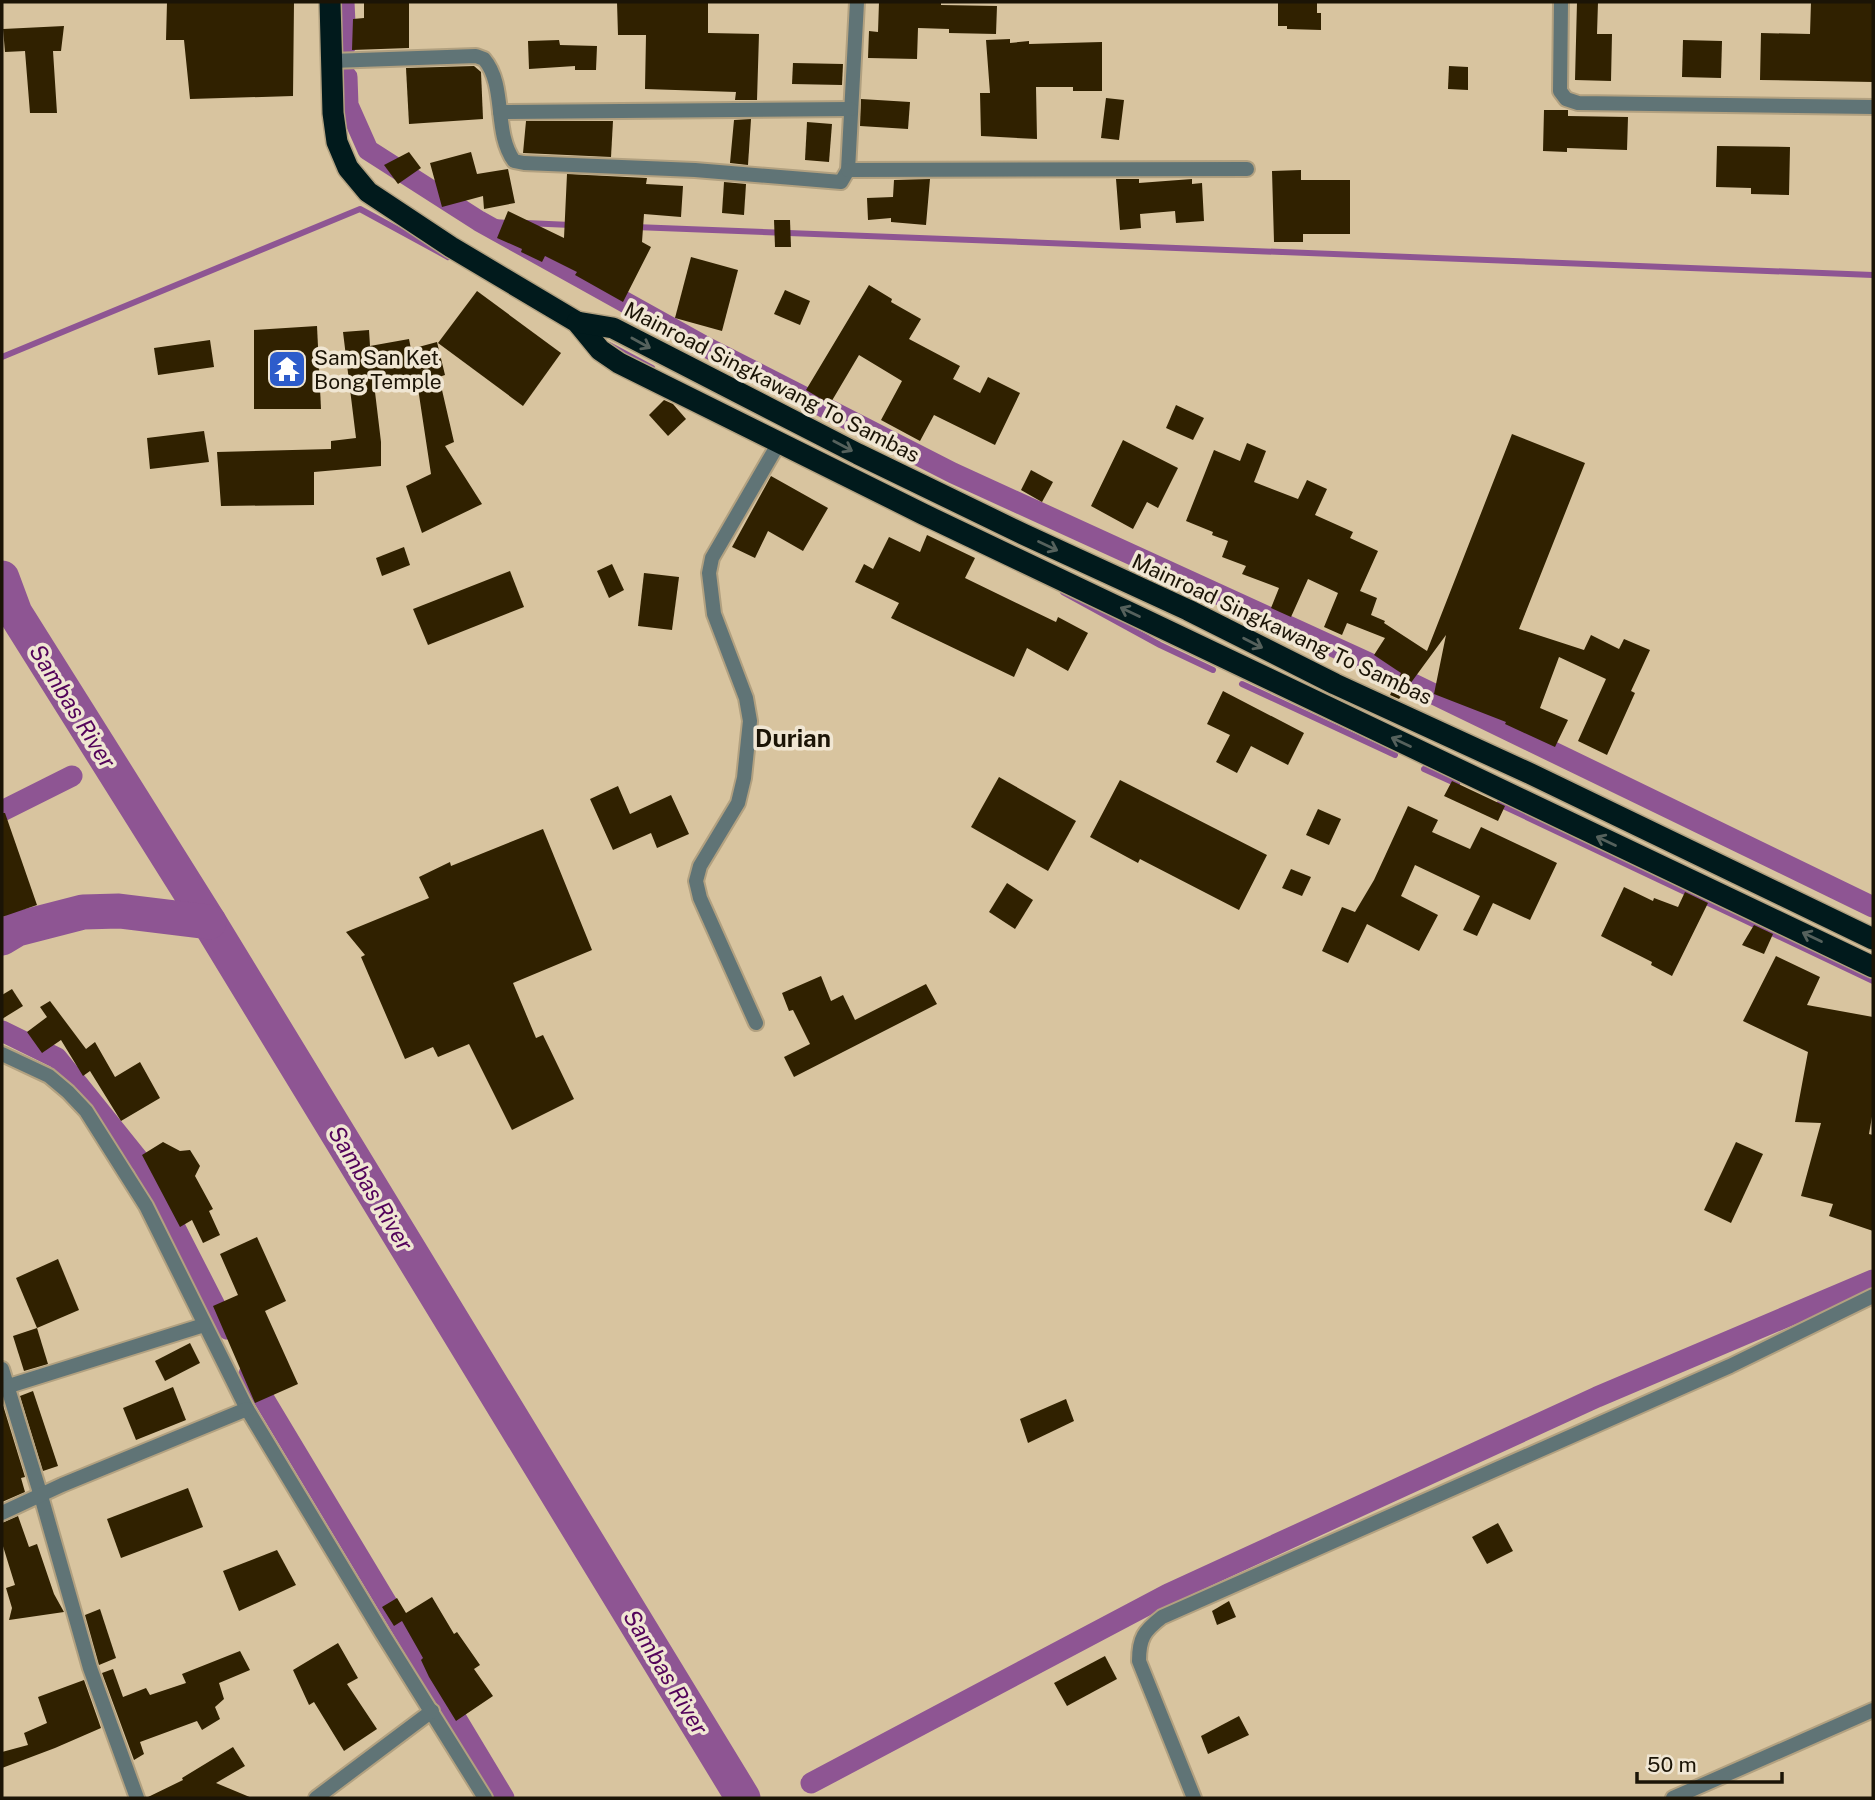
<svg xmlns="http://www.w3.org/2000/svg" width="1875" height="1800" font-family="'Public Sans',sans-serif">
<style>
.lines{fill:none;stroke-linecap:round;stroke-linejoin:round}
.stream{stroke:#8e5593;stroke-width:6}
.canal{stroke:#8e5593;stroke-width:21}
.river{stroke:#8e5593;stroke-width:35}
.building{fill:#302100}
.street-casing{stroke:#b2a180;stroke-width:18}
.highway-casing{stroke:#b2a180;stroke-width:24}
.street{stroke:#607476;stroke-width:14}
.highway{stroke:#011a1c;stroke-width:21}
.oneway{stroke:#55615c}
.labels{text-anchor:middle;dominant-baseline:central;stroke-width:7;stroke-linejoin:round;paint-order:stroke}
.poi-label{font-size:21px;fill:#1b1406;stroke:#f0e6d3;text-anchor:start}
.street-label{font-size:21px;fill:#1b1406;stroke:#f0e6d3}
.water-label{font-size:23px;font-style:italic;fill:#53035a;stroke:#f0e6d3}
.quarter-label{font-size:24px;font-weight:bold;fill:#1b1406;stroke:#f0e6d3}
</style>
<rect width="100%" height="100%" fill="#d8c49f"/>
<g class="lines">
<g class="stream">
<path d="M 479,221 L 508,223"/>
<path d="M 526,223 L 571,225"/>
<path d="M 635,227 L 1873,275"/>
<path d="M 609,345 L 652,368"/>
<path d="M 2,357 L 360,209 L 448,257"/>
<path d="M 1063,592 L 1160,645 L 1213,670"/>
<path d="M 1242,684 L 1395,755"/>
<path d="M 1424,769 L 1457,784"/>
<path d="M 1499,804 L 1873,981"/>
</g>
<g class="canal">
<path d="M 344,2 L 346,45"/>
<path d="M 347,77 L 348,105 L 368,150 L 479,221 L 702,345 L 953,473 L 1380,668 L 1873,907"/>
<path d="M 2,811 L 72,776"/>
<path d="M 2,1031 L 57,1058 L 143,1165 L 227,1329"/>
<path d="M 249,1374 L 504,1798"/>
<path d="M 811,1783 L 1168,1594 L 1597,1397 L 1873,1280"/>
</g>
<g class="river">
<path d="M 2,578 L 15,613 L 209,922 L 743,1798"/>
<path d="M 2,938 L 17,929 L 83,912 L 119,911 L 209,922"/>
</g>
</g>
<g class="building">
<path d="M 167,2 L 294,2 L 293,96 L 190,99 L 184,40 L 166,40 Z"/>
<path d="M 364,2 L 409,2 L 409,48 L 352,50 L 353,19 L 364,18 Z"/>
<path d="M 617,2 L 708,2 L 708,33 L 759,34 L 757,100 L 735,100 L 736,92 L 645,89 L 646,35 L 618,35 Z"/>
<path d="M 879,2 L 941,2 L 941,5 L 997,6 L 996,34 L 949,33 L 949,29 L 918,28 L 917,59 L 868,58 L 869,31 L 878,32 Z"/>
<path d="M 1278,2 L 1317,2 L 1317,13 L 1321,13 L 1321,30 L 1287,29 L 1287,26 L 1278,26 Z"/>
<path d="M 1577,2 L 1598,2 L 1597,34 L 1612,34 L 1611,81 L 1575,80 Z"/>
<path d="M 1811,2 L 1873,2 L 1873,82 L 1760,80 L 1761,33 L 1810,34 Z"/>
<path d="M 64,26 L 61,51 L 53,51 L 57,113 L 30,113 L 25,51 L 5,52 L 3,29 Z"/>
<path d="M 1010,39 L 1010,43 L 1029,41 L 1029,44 L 1102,42 L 1102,91 L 1073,91 L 1073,87 L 1036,87 L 1037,139 L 981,136 L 980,93 L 990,93 L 986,40 Z"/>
<path d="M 559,40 L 560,45 L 597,46 L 596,70 L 575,70 L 575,66 L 529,69 L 528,41 Z"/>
<path d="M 1683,40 L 1722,41 L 1721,78 L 1682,77 Z"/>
<path d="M 793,63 L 843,64 L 842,85 L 792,84 Z"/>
<path d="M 474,66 L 481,72 L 483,119 L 409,124 L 406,68 Z"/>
<path d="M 1449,66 L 1468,67 L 1468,90 L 1448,89 Z"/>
<path d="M 1106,98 L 1124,100 L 1119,140 L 1101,138 Z"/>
<path d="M 861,99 L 910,102 L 908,129 L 860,126 Z"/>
<path d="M 1544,110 L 1568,110 L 1568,116 L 1628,117 L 1627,150 L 1567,148 L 1567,152 L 1543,151 Z"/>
<path d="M 751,119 L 748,165 L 730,163 L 734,120 Z"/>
<path d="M 526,121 L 613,121 L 611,157 L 523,153 Z"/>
<path d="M 807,122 L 832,124 L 829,162 L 805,160 Z"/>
<path d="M 1717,146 L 1790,147 L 1789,195 L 1751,194 L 1751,188 L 1716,187 Z"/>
<path d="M 409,152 L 421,168 L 398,184 L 384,165 Z"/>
<path d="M 471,152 L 477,174 L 508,169 L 515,203 L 484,209 L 483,196 L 442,207 L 430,163 Z"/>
<path d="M 1301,170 L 1301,180 L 1350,180 L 1350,234 L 1303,234 L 1303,242 L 1274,242 L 1272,171 Z"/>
<path d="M 567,174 L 647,178 L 646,184 L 683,186 L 681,217 L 644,214 L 642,242 L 651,247 L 623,302 L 575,275 L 577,272 L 545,256 L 542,262 L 521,252 L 522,249 L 497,238 L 508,211 L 564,238 Z"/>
<path d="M 930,179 L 926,225 L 891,222 L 891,218 L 868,220 L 867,198 L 893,197 L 894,180 Z"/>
<path d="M 1116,179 L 1139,179 L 1139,183 L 1192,179 L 1192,184 L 1202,183 L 1204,221 L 1176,223 L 1175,211 L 1140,214 L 1141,228 L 1120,230 Z"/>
<path d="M 724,182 L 746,184 L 744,215 L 722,213 Z"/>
<path d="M 774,220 L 790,220 L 791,247 L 775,247 Z"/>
<path d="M 691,257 L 738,270 L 722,331 L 675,318 Z"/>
<path d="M 869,285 L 892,299 L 891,302 L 921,319 L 909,339 L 960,366 L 953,379 L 980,393 L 988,377 L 1020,393 L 995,445 L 934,415 L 920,441 L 881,420 L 902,381 L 859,355 L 830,404 L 806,390 Z"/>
<path d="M 785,290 L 810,301 L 800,325 L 774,314 Z"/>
<path d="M 477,291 L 561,353 L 523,406 L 438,343 Z"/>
<path d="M 317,326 L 321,409 L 254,409 L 254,330 Z"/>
<path d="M 369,330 L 370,346 L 409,339 L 411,349 L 437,342 L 445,375 L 439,377 L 454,442 L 445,446 L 482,504 L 422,533 L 406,486 L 431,474 L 416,375 L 375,392 L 381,442 L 381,466 L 314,472 L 314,505 L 221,506 L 217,452 L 331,449 L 331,441 L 356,438 L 343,332 Z"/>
<path d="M 210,340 L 214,367 L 158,375 L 154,348 Z"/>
<path d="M 664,400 L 673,404 L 686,419 L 668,436 L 649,415 Z"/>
<path d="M 1176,405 L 1204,418 L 1193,440 L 1166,428 Z"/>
<path d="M 204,431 L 209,462 L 150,469 L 147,438 Z"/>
<path d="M 1512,434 L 1585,463 L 1519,629 L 1584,650 L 1591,635 L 1619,649 L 1624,639 L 1650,650 L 1631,691 L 1635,693 L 1607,755 L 1578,741 L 1606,679 L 1559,657 L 1540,708 L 1568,720 L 1555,747 L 1505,724 L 1506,722 L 1434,694 L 1446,635 L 1399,699 L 1390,695 L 1401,673 L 1374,655 L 1385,638 L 1347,623 L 1342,635 L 1324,627 L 1338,593 L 1308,579 L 1291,617 L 1271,608 L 1279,588 L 1242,574 L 1246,566 L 1222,557 L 1228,541 L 1212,535 L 1213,532 L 1186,521 L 1214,450 L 1240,461 L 1247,443 L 1266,451 L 1254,482 L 1298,499 L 1307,480 L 1327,489 L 1315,515 L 1353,532 L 1350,538 L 1378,551 L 1360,591 L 1377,598 L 1371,615 L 1385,621 L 1384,623 L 1427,651 Z"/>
<path d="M 1123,440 L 1178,468 L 1158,508 L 1147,502 L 1133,529 L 1091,506 Z"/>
<path d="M 1031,470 L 1053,482 L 1042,502 L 1021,490 Z"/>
<path d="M 771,476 L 828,508 L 803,551 L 768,531 L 755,558 L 732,547 Z"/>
<path d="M 927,535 L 975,558 L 965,578 L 1056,622 L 1058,617 L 1088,633 L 1068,671 L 1027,648 L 1014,677 L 891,618 L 899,603 L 855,582 L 864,564 L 873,569 L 889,537 L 920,552 Z"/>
<path d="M 404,547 L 410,565 L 382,576 L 376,558 Z"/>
<path d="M 612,564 L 624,590 L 609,598 L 597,571 Z"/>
<path d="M 510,571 L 524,607 L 428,645 L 413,609 Z"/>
<path d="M 644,573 L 679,577 L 672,630 L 638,626 Z"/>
<path d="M 1223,691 L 1304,733 L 1288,765 L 1251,746 L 1237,773 L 1216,762 L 1230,735 L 1207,724 Z"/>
<path d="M 999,777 L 1076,821 L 1048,871 L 971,827 Z"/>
<path d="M 1120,780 L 1267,855 L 1239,910 L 1140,859 L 1138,863 L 1090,837 Z"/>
<path d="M 1452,781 L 1505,806 L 1498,821 L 1444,796 Z"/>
<path d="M 618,786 L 630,814 L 671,795 L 689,834 L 657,848 L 651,833 L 613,850 L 590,799 Z"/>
<path d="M 1408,806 L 1438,820 L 1432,832 L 1470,849 L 1481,827 L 1557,863 L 1530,920 L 1493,903 L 1477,936 L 1463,930 L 1480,896 L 1415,865 L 1401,896 L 1438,915 L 1419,951 L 1367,924 L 1348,963 L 1322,951 L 1342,907 L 1355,912 L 1374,880 Z"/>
<path d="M 1318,809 L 1341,819 L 1329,845 L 1306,835 Z"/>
<path d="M 2,813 L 5,813 L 37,905 L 2,917 Z"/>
<path d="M 543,829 L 592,950 L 513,983 L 536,1038 L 543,1035 L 574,1099 L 512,1130 L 469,1044 L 438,1057 L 433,1047 L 405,1059 L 361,957 L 365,955 L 346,932 L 429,898 L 419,877 L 450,862 L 451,866 Z"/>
<path d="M 1291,869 L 1311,877 L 1302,896 L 1282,888 Z"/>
<path d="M 1007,883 L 1033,900 L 1015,929 L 989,912 Z"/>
<path d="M 1624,887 L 1653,901 L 1654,898 L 1678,907 L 1685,892 L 1708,903 L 1672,976 L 1651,965 L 1652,962 L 1601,936 Z"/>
<path d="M 1754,925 L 1773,934 L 1764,954 L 1742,945 Z"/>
<path d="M 1776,956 L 1820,977 L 1807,1005 L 1873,1017 L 1873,1111 L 1869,1134 L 1873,1135 L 1873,1231 L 1829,1216 L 1833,1204 L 1801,1196 L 1821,1123 L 1795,1122 L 1808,1052 L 1743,1021 Z"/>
<path d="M 821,976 L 831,1001 L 843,995 L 855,1020 L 926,984 L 937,1004 L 794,1077 L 784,1057 L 810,1044 L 793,1010 L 789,1011 L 782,993 Z"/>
<path d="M 12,989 L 23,1006 L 2,1019 L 2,995 Z"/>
<path d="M 50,1001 L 86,1049 L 95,1042 L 115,1077 L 140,1062 L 160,1098 L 121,1121 L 90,1071 L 83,1076 L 61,1040 L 42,1053 L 27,1032 L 47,1017 L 40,1007 Z"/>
<path d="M 163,1142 L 180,1151 L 190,1150 L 200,1166 L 195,1176 L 213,1209 L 209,1211 L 220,1235 L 203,1243 L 192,1220 L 180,1227 L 142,1155 Z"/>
<path d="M 1736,1142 L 1763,1154 L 1731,1223 L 1704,1210 Z"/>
<path d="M 257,1237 L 286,1301 L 265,1311 L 298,1384 L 255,1403 L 213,1306 L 238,1295 L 220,1254 Z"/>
<path d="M 58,1259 L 79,1310 L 37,1328 L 16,1278 Z"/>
<path d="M 37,1328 L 48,1364 L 24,1371 L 13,1336 Z"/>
<path d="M 190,1343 L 200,1363 L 165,1381 L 155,1361 Z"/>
<path d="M 173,1387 L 186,1420 L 136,1440 L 123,1408 Z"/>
<path d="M 33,1391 L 58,1466 L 43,1471 L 20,1396 Z"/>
<path d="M 1066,1399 L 1074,1421 L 1028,1443 L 1020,1419 Z"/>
<path d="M 2,1402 L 25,1477 L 21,1478 L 25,1492 L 2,1502 Z"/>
<path d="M 188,1488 L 203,1527 L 121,1558 L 107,1519 Z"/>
<path d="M 18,1516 L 29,1547 L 37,1544 L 54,1594 L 64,1612 L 9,1620 L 12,1608 L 6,1588 L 15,1585 L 2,1543 L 2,1523 Z"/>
<path d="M 1498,1523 L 1513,1551 L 1487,1564 L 1472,1537 Z"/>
<path d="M 277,1550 L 296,1585 L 239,1611 L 223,1571 Z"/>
<path d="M 432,1597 L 454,1634 L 457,1632 L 480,1665 L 474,1669 L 493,1696 L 456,1721 L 429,1677 L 421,1660 L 423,1658 L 402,1621 L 394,1626 L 382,1607 L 397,1598 L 406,1613 Z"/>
<path d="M 1229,1601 L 1236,1617 L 1217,1625 L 1212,1611 Z"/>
<path d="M 100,1609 L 116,1658 L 99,1665 L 85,1615 Z"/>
<path d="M 338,1643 L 358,1678 L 347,1684 L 377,1729 L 344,1751 L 314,1702 L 309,1705 L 293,1670 Z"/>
<path d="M 240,1651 L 250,1670 L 219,1683 L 224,1699 L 215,1707 L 220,1719 L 202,1730 L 197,1721 L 140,1742 L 144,1754 L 134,1760 L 102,1673 L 113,1669 L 123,1697 L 146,1688 L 150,1695 L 186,1683 L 182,1674 Z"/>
<path d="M 1105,1656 L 1117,1679 L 1067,1706 L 1054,1683 Z"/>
<path d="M 84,1680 L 101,1728 L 55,1748 L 2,1768 L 2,1752 L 28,1745 L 24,1733 L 47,1723 L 38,1697 Z"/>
<path d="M 1239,1716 L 1249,1735 L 1208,1754 L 1201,1736 Z"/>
<path d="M 233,1747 L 245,1766 L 216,1783 L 252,1798 L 146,1798 L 183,1780 L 182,1778 Z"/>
</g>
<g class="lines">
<defs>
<g id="street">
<path d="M 1561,2 L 1560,91 L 1566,99 L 1578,103 L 1873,107"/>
<path d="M 331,61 L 476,56 L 484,59 C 507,86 493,132 514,161 L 524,163 L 695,170 L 841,182 L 848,170 L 857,2"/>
<path d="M 500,112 L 851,109"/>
<path d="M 848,170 L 1247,169"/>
<path d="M 756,1023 L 700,898 L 696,881 L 700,866 L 738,803 L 744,778 L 750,721 L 746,698 L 714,614 L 709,573 L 712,558 L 780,441"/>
<path d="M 2,1054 L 49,1076 L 68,1092 L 86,1111 L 146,1206 L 247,1409 L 382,1633 L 485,1798"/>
<path d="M 2,1369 L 41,1496 L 90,1668 L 137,1798"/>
<path d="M 9,1386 L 204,1325"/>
<path d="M 2,1513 L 62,1485 L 247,1409"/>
<path d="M 316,1798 L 432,1711"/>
<path d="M 1194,1798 L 1139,1661 C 1139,1638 1144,1631 1162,1617 L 1730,1366 L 1873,1296"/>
<path d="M 1673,1798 L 1873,1710"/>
</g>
<g id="highway">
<path d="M 330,2 L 333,113 L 337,142 L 348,168 L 368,192 L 451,247 L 577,322 L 600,350 L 619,363 L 923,514 L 1873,967"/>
<path d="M 577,322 L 613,328 L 858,454 L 1023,534 L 1188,610 L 1335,684 L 1531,774 L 1873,939"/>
</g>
</defs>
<use href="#street" class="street-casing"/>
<use href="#highway" class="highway-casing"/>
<use href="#street" class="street"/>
<use href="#highway" class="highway"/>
</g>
<defs><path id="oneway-shaft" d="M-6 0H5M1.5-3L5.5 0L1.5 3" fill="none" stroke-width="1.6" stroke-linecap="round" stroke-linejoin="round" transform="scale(1.75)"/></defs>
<g class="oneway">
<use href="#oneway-shaft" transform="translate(641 343) rotate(29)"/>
<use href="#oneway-shaft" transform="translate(843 446) rotate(28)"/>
<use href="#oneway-shaft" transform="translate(1048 546) rotate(25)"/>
<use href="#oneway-shaft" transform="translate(1130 612) rotate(-154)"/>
<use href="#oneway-shaft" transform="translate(1253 643) rotate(27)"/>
<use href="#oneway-shaft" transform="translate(1401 742) rotate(-155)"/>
<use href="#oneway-shaft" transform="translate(1606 841) rotate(-155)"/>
<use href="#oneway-shaft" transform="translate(1812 937) rotate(-154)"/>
</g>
<defs>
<symbol id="temple-square" viewBox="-11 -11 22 22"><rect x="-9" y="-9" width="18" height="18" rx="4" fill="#2d5ccb" stroke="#f0e6d3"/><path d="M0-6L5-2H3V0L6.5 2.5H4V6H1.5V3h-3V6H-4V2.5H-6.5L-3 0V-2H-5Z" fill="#fff"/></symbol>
</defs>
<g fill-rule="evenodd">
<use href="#temple-square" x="265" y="347" width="44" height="44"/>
</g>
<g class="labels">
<g class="poi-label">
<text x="314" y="357">Sam San Ket<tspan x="314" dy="24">Bong Temple</tspan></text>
</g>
<g class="street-label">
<text transform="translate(772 382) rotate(27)">Mainroad Singkawang To Sambas</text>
<text transform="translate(1282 629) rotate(25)">Mainroad Singkawang To Sambas</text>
</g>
<g class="water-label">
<text transform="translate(73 706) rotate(58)">Sambas River</text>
<text transform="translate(371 1188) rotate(59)">Sambas River</text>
<text transform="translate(666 1672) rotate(59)">Sambas River</text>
</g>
<g class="quarter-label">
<text x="793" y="738">Durian</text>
</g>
</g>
<rect width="1875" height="1800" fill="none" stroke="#1b1406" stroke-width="7"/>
<path d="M1637 1772v10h145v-10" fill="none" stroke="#1b1406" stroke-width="3.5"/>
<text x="1647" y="1772" font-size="21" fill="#1b1406" stroke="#f0e6d3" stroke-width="5" paint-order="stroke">50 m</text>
</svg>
